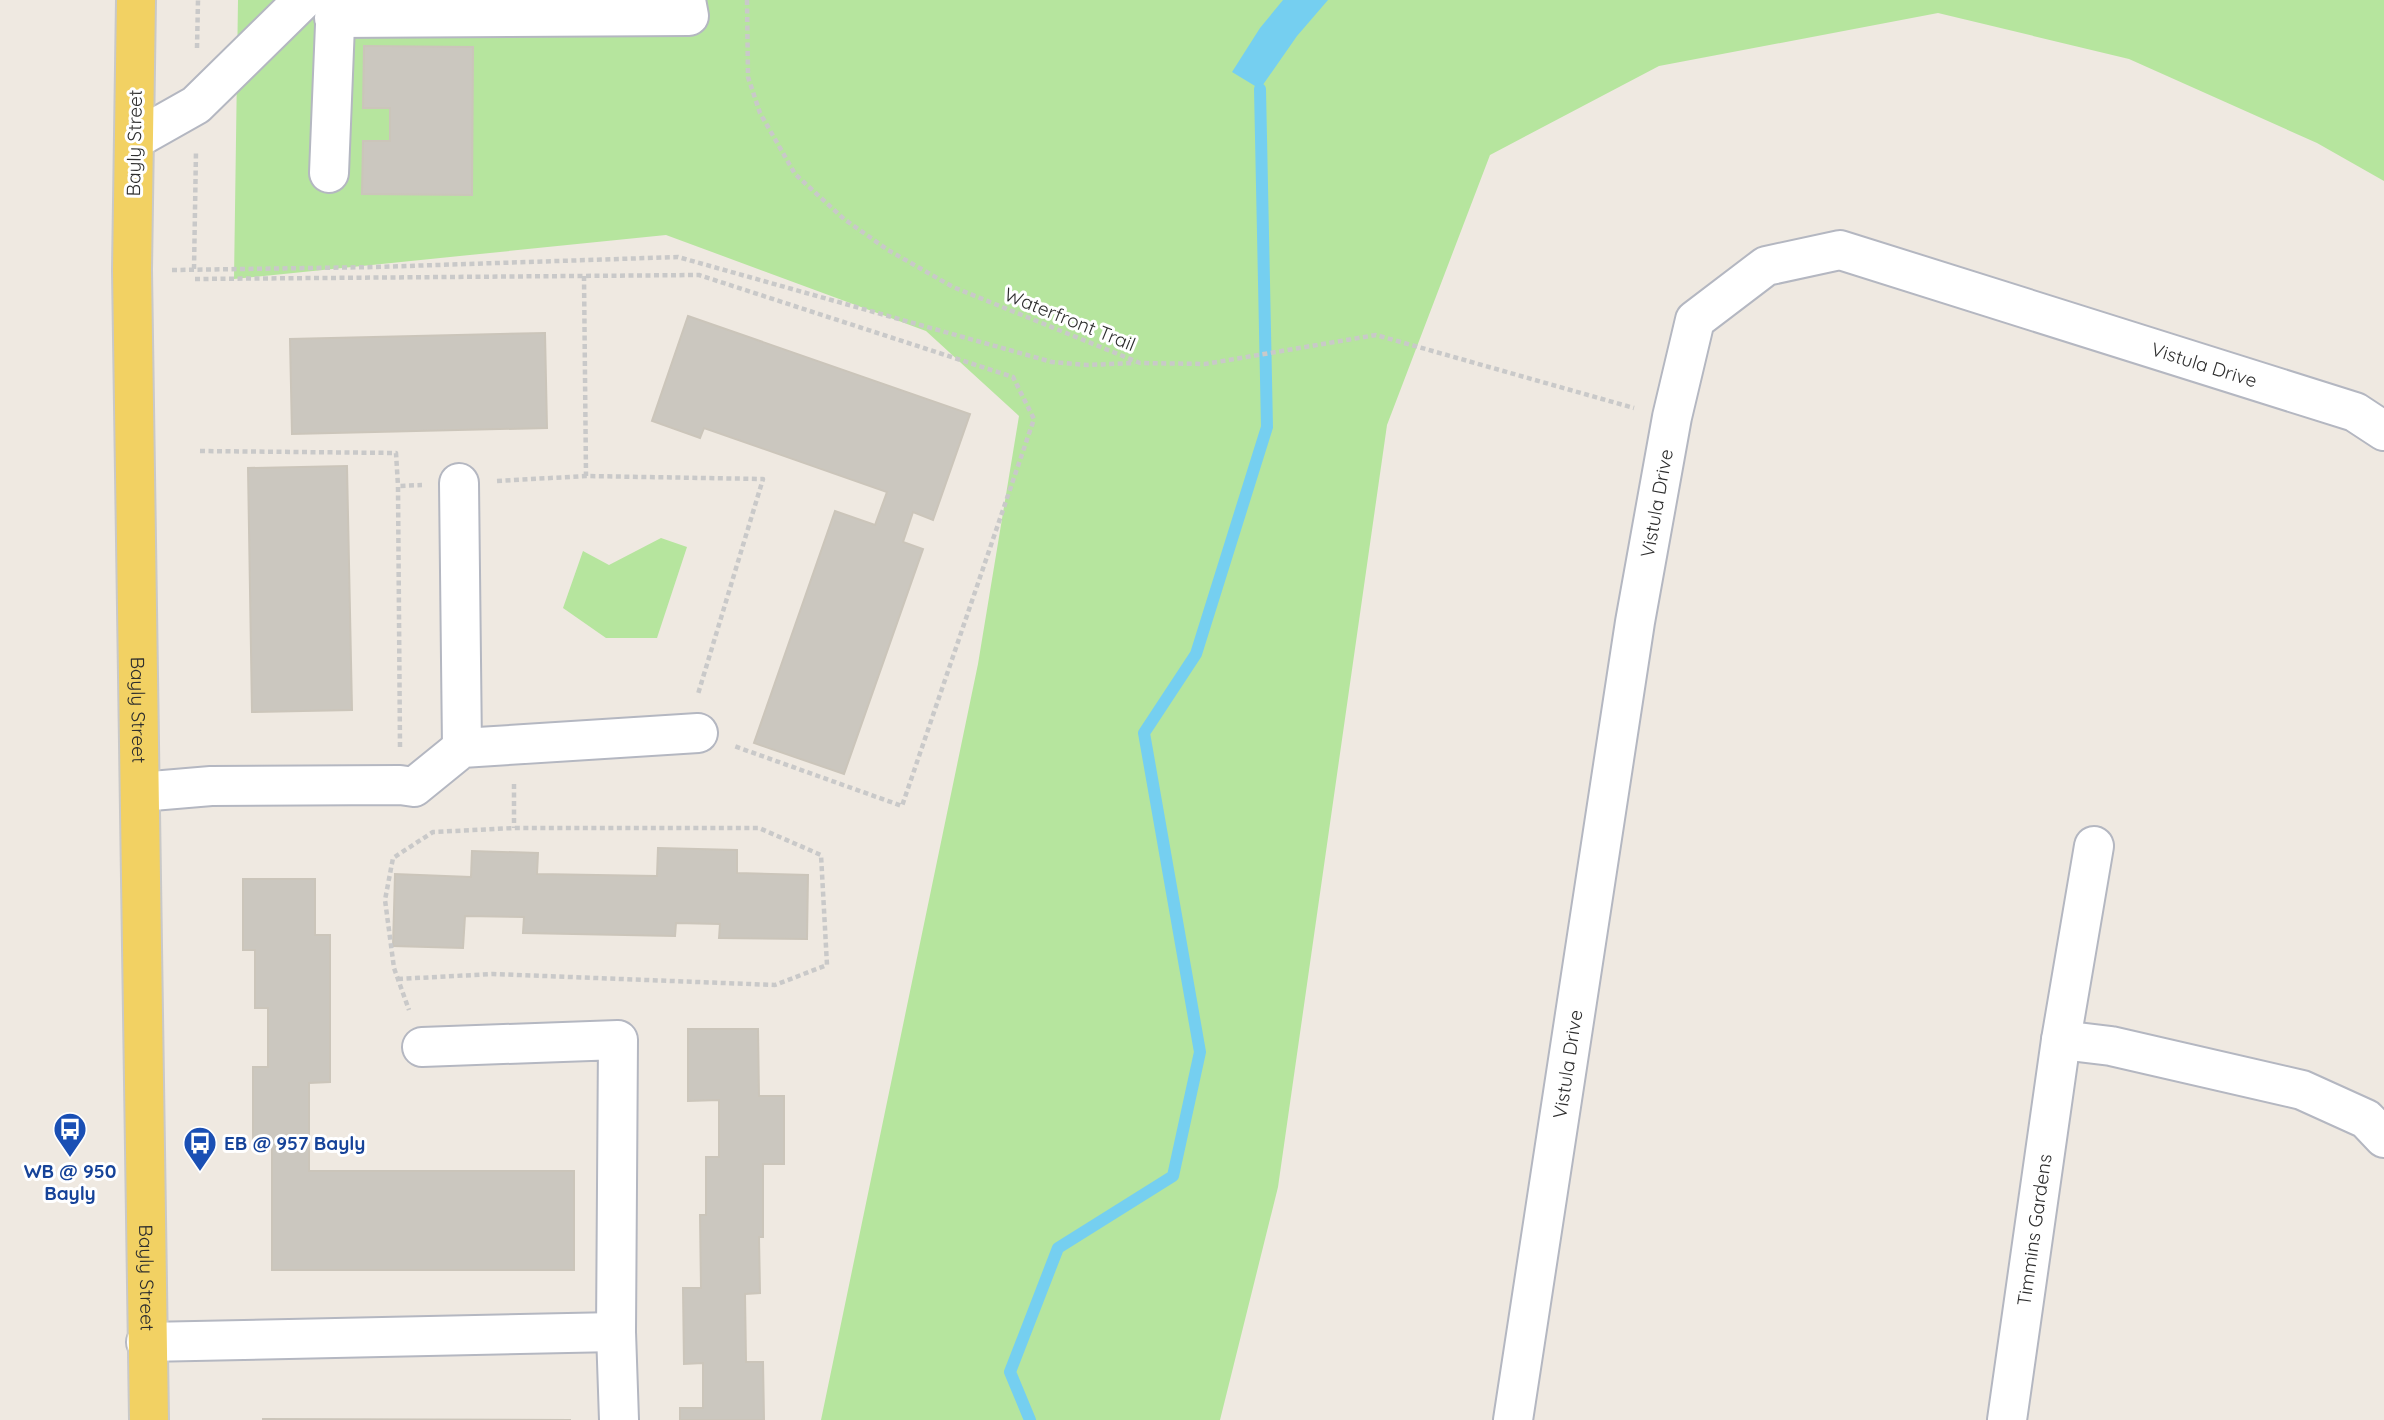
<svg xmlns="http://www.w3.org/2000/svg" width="2384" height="1420" font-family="Quicksand,sans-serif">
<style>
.green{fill:#b6e59e}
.water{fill:#75cff0}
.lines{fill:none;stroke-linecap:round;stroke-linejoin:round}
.stream{stroke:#75cff0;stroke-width:12}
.building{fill:#cbc7bf;stroke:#cbc5ba;stroke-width:2}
.minor-casing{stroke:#b4b7c1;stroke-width:42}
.major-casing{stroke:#c9c9c9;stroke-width:42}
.path{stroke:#c9c9c9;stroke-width:4.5;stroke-dasharray:5 3.5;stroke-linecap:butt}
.minor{stroke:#fff;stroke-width:38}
.major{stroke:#f2d163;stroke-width:38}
.labels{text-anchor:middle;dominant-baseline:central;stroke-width:6;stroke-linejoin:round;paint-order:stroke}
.street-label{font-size:19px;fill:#2e2e2e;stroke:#fff}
.transit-label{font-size:19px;font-weight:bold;fill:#164399;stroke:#fff;text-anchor:start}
</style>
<rect width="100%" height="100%" fill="#efe9e1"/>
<g class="green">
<path d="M 238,0 L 2384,0 L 2384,181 L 2317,143 L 2129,59 L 1938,13 L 1659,66 L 1490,155 L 1387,425 L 1278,1187 L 1220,1420 L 821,1420 L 978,664 L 1019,416 L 926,331 L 666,235 L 234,279 Z"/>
<path d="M 661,538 L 687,547 L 657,638 L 606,638 L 563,608 L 583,551 L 609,565 Z"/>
</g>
<path class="water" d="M 1283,0 L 1328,0 L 1297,36 L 1260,89 L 1232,72 L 1260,28 Z"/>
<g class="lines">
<path class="stream" d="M 1030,1420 L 1010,1372 L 1058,1248 L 1173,1176 L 1200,1052 L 1144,733 L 1196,654 L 1267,427 L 1260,89"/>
</g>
<g class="building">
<path d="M 364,46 L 473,47 L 472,195 L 362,194 L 363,141 L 390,141 L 390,108 L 363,108 Z"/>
<path d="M 688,316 L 970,414 L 933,520 L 913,512 L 903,542 L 923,549 L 844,774 L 754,743 L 835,511 L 875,525 L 887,492 L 704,428 L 700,438 L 652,421 Z"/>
<path d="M 545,333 L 547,428 L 292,434 L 290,339 Z"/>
<path d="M 347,466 L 352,710 L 252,712 L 248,468 Z"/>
<path d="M 658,848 L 737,850 L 737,873 L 808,875 L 807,939 L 719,938 L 720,924 L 676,923 L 675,936 L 523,933 L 524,917 L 465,916 L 463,948 L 393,946 L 395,874 L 471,877 L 472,851 L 538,853 L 537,874 L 657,876 Z"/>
<path d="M 243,879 L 315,879 L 315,935 L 330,935 L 330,1082 L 309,1083 L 309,1171 L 574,1171 L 574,1270 L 272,1270 L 272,1139 L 253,1139 L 253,1067 L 268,1067 L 268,1008 L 255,1008 L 255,950 L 243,950 Z"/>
<path d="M 688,1029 L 758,1029 L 759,1096 L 784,1096 L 784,1164 L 763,1164 L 763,1237 L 759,1237 L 760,1293 L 745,1294 L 746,1362 L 763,1362 L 764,1420 L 680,1420 L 680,1408 L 703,1408 L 703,1363 L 684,1364 L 683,1288 L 701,1288 L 700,1215 L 706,1215 L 706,1157 L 719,1157 L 719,1100 L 688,1101 Z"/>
<path d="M 263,1419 L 571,1420 L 263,1420 Z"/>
</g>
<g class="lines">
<defs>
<g id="minor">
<path d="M 334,18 L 689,16 L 686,0"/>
<path d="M 134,140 L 196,105 L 303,0"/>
<path d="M 329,173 L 336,0"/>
<path d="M 459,483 L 462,748"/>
<path d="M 140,792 L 211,786 L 400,785 L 414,787 L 462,748 L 698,733"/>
<path d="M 2061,1040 L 2111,1046 L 2302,1090 L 2366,1119 L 2384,1138"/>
<path d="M 422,1047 L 618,1040 L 616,1332 L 619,1420"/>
<path d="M 146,1342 L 616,1332"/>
<path id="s1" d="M 1513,1420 L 1635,622 L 1672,417 L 1695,320 L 1766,266 L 1840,250 L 2355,412 L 2384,431"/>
<path id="s2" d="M 2007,1420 L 2061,1040 L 2094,846"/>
</g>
<g id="major">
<path id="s3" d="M 136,0 L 132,270 L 149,1420"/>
</g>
</defs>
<use href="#minor" class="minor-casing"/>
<use href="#major" class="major-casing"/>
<g class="path">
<path d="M 747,0 L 748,77 L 760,113 L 795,174 L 844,219 L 888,250 L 953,287 L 1140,363 L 1205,364 L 1376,335 L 1634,408"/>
<path d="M 197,48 L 198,0"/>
<path d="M 194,269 L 196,151"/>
<path d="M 172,270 L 377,267 L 678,257 L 1052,362 L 1087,365 L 1135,363"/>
<path d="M 584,276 L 586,476"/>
<path d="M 195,279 L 699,275 L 1013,377 L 1034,419 L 902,806 L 734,746"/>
<path d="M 200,451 L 396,453 L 398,486"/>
<path d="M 497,481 L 586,476 L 763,479 L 698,694"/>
<path d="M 400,747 L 398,486 L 422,485"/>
<path d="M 514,784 L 514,828"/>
<path d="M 398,979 L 493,974 L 775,985 L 827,965 L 821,855 L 759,828 L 514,828 L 433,832 L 393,858 L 385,900 L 394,968 L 409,1010"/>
</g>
<use href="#minor" class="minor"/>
<use href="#major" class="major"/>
</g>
<defs>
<symbol id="bus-pin" viewBox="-11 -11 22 30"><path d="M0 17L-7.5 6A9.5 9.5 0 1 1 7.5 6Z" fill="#1a4fb4" stroke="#fff"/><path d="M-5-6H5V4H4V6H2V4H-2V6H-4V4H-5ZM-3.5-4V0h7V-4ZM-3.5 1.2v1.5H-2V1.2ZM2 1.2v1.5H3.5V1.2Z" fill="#fff"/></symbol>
</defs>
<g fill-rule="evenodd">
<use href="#bus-pin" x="51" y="1110" width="38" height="52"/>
<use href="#bus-pin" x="181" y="1124" width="38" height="52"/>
</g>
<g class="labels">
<g class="street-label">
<text transform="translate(134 143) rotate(-89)">Bayly Street</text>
<text transform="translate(1070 319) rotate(22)">Waterfront Trail</text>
<text stroke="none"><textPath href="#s1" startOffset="1662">Vistula Drive</textPath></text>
<text stroke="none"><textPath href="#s1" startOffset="928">Vistula Drive</textPath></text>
<text stroke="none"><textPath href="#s3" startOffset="710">Bayly Street</textPath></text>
<text stroke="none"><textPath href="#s1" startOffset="360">Vistula Drive</textPath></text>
<text stroke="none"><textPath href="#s2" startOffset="192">Timmins Gardens</textPath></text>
<text stroke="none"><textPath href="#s3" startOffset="1278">Bayly Street</textPath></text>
</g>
<g class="transit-label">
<text x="224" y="1143">EB @ 957 Bayly</text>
<text x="70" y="1171" text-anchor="middle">WB @ 950<tspan x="70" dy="22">Bayly</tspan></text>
</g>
</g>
</svg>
